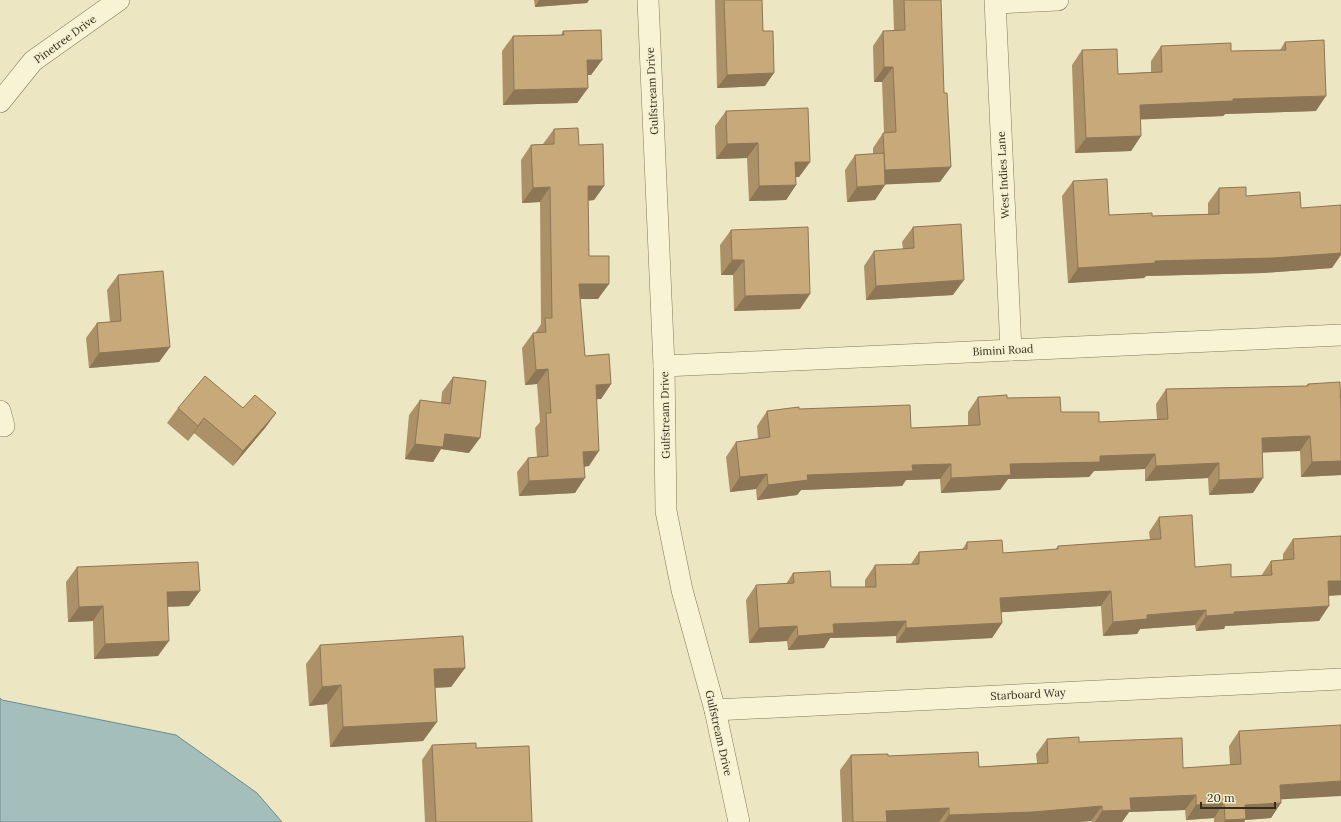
<svg xmlns="http://www.w3.org/2000/svg" width="1341" height="822" font-family="Lora,serif">
<style>
.water{fill:#a4bebc;stroke:#6b8c8a}
.lines{fill:none;stroke-linecap:round;stroke-linejoin:round}
.minor-casing{stroke:#85785a;stroke-width:22}
.minor{stroke:#f7f3d4;stroke-width:21}
.wall{fill:#ac9168}
.shaded-wall{fill:#8c7655}
.building{fill:#c8a979;stroke:#8c7655}
.labels{text-anchor:middle;dominant-baseline:central;stroke-width:3;stroke-linejoin:round;paint-order:stroke}
.street-label{font-size:11px;fill:#352d1d;stroke:#f4f0d1}
</style>
<rect width="100%" height="100%" fill="#ece7c2"/>
<path class="water" d="M 0,698 L 2,700 L 176,735 L 257,793 L 282,822 L 0,822 Z"/>
<g class="lines">
<defs>
<g id="minor">
<path d="M 648,0 L 664,366 L 666,511 L 682,590 L 715,710 L 739,822"/>
<path d="M 995,0 L 1011,350"/>
<path d="M 996,3 L 1058,0"/>
<path d="M 0,102 L 33,61 L 119,0"/>
<path d="M 664,366 L 1341,335"/>
<path d="M 0,411 L 4,426"/>
<path d="M 715,710 L 1341,679"/>
</g>
</defs>
<use href="#minor" class="minor-casing"/>
<use href="#minor" class="minor"/>
</g>
<g class="wall">
<path d="M 534,0 L 589,0 L 587,3 L 535,7 Z"/>
<path d="M 715,0 L 762,0 L 765,86 L 717,88 Z"/>
<path d="M 893,0 L 941,0 L 940,182 L 885,184 L 875,200 L 847,202 L 845,170 L 855,155 L 873,154 L 873,148 L 883,133 L 884,133 L 882,82 L 874,82 L 873,46 L 883,31 L 894,31 Z"/>
<path d="M 563,31 L 602,60 L 591,75 L 587,75 L 588,88 L 577,103 L 503,105 L 502,51 L 513,36 L 561,35 Z"/>
<path d="M 1285,42 L 1316,111 L 1225,114 L 1223,116 L 1141,119 L 1141,136 L 1131,151 L 1075,153 L 1072,65 L 1082,50 L 1118,74 L 1151,72 L 1151,61 L 1161,46 L 1231,51 L 1280,50 Z"/>
<path d="M 726,111 L 810,162 L 799,177 L 796,177 L 796,185 L 786,200 L 749,201 L 747,158 L 716,159 L 715,126 Z"/>
<path d="M 554,129 L 579,145 L 604,186 L 594,200 L 588,201 L 589,256 L 598,299 L 580,299 L 585,356 L 611,384 L 601,399 L 597,399 L 589,466 L 584,467 L 575,493 L 519,496 L 517,472 L 528,458 L 537,457 L 535,428 L 540,422 L 537,384 L 525,385 L 522,348 L 533,333 L 535,333 L 541,324 L 540,202 L 522,203 L 521,160 L 531,145 L 543,144 Z"/>
<path d="M 1073,181 L 1109,215 L 1152,216 L 1208,214 L 1208,203 L 1219,188 L 1246,196 L 1301,208 L 1332,268 L 1263,273 L 1146,276 L 1144,278 L 1068,283 L 1062,196 Z"/>
<path d="M 913,227 L 953,295 L 866,300 L 864,266 L 874,251 L 903,249 L 902,242 Z"/>
<path d="M 731,230 L 800,309 L 734,311 L 733,275 L 721,275 L 720,245 Z"/>
<path d="M 118,275 L 170,347 L 159,362 L 89,368 L 86,338 L 97,323 L 110,322 L 107,290 Z"/>
<path d="M 453,377 L 469,453 L 441,449 L 433,462 L 405,459 L 409,415 L 420,400 L 441,403 L 442,392 Z"/>
<path d="M 1308,384 L 1341,475 L 1301,477 L 1300,451 L 1262,452 L 1253,493 L 1209,495 L 1208,478 L 1145,481 L 1145,469 L 1094,471 L 1089,477 L 1008,479 L 1000,490 L 941,493 L 940,479 L 906,480 L 902,486 L 801,490 L 797,495 L 757,500 L 756,489 L 730,492 L 726,457 L 736,442 L 758,439 L 757,426 L 767,411 L 799,409 L 911,428 L 968,425 L 968,412 L 978,397 L 1007,398 L 1099,422 L 1157,420 L 1156,404 L 1166,389 L 1306,386 Z"/>
<path d="M 178,408 L 243,408 L 276,413 L 265,428 L 233,466 L 194,433 L 188,441 L 167,423 Z"/>
<path d="M 1159,517 L 1195,567 L 1231,577 L 1261,576 L 1271,561 L 1283,560 L 1283,554 L 1293,539 L 1341,536 L 1341,595 L 1329,596 L 1319,621 L 1225,626 L 1224,629 L 1196,631 L 1195,625 L 1140,629 L 1137,634 L 1103,636 L 1101,606 L 1001,612 L 1002,623 L 992,638 L 896,643 L 896,636 L 830,638 L 824,648 L 788,650 L 787,641 L 749,643 L 746,600 L 756,585 L 786,584 L 793,573 L 831,587 L 865,587 L 865,580 L 875,565 L 911,564 L 919,552 L 962,550 L 967,542 L 1003,553 L 1055,550 L 1058,546 L 1150,540 L 1149,532 Z"/>
<path d="M 77,567 L 189,606 L 167,607 L 158,656 L 94,659 L 93,621 L 68,622 L 66,582 Z"/>
<path d="M 320,645 L 465,668 L 451,687 L 435,688 L 423,741 L 330,747 L 327,704 L 309,706 L 306,664 Z"/>
<path d="M 1239,731 L 1281,800 L 1271,818 L 1245,820 L 1244,822 L 1214,822 L 1214,818 L 1186,820 L 1185,810 L 1129,812 L 1122,822 L 1092,822 L 1091,821 L 1079,822 L 842,822 L 840,770 L 851,755 L 888,756 L 979,767 L 1037,763 L 1036,754 L 1047,739 L 1079,742 L 1183,768 L 1230,765 L 1229,746 Z"/>
<path d="M 432,745 L 476,748 L 532,822 L 425,822 L 422,760 Z"/>
</g>
<g class="shaded-wall">
<path d="M 539,0 L 589,0 L 587,3 L 535,7 Z"/>
<path d="M 587,60 L 602,60 L 591,75 L 576,75 Z"/>
<path d="M 884,67 L 893,67 L 882,82 L 874,82 Z"/>
<path d="M 774,73 L 765,86 L 717,88 L 727,75 Z"/>
<path d="M 588,88 L 577,103 L 503,105 L 514,90 Z"/>
<path d="M 1326,96 L 1316,111 L 1225,114 L 1223,116 L 1130,120 L 1140,105 L 1233,99 Z"/>
<path d="M 1141,136 L 1131,151 L 1075,153 L 1086,138 Z"/>
<path d="M 758,143 L 747,158 L 716,159 L 727,144 Z"/>
<path d="M 795,162 L 810,162 L 799,177 L 785,177 Z"/>
<path d="M 951,167 L 940,182 L 874,185 L 885,170 Z"/>
<path d="M 796,185 L 786,200 L 749,201 L 759,186 Z"/>
<path d="M 885,185 L 875,200 L 847,202 L 857,187 Z"/>
<path d="M 588,186 L 604,186 L 594,200 L 577,201 Z"/>
<path d="M 550,187 L 540,202 L 522,203 L 533,188 Z"/>
<path d="M 1341,253 L 1341,255 L 1332,268 L 1263,273 L 1146,276 L 1144,278 L 1068,283 L 1078,268 L 1155,261 Z"/>
<path d="M 732,260 L 744,260 L 733,275 L 721,275 Z"/>
<path d="M 964,280 L 953,295 L 866,300 L 876,286 Z"/>
<path d="M 579,284 L 609,284 L 598,299 L 569,299 Z"/>
<path d="M 810,294 L 800,309 L 734,311 L 745,296 Z"/>
<path d="M 170,347 L 159,362 L 89,368 L 99,353 Z"/>
<path d="M 548,369 L 537,384 L 525,385 L 536,370 Z"/>
<path d="M 611,384 L 601,399 L 585,400 L 596,385 Z"/>
<path d="M 276,413 L 265,428 L 233,466 L 243,451 Z"/>
<path d="M 204,418 L 194,433 L 188,441 L 198,426 Z"/>
<path d="M 445,434 L 480,438 L 469,453 L 441,449 L 433,462 L 405,459 L 415,444 Z"/>
<path d="M 1310,436 L 1300,451 L 1251,453 L 1262,438 Z"/>
<path d="M 599,451 L 589,466 L 573,467 L 583,452 Z"/>
<path d="M 1155,454 L 1145,469 L 1094,471 L 1089,477 L 1008,479 L 1000,490 L 941,493 L 951,478 L 1010,464 L 1100,456 Z"/>
<path d="M 1341,461 L 1341,475 L 1301,477 L 1312,462 Z"/>
<path d="M 1219,463 L 1208,478 L 1145,481 L 1156,466 Z"/>
<path d="M 951,464 L 940,479 L 906,480 L 902,486 L 801,490 L 797,495 L 757,500 L 768,485 L 807,475 L 912,465 Z"/>
<path d="M 767,474 L 756,489 L 730,492 L 740,477 Z"/>
<path d="M 585,478 L 575,493 L 519,496 L 529,481 Z"/>
<path d="M 1263,478 L 1253,493 L 1209,495 L 1219,480 Z"/>
<path d="M 1328,581 L 1341,581 L 1341,595 L 1317,596 Z"/>
<path d="M 200,591 L 189,606 L 156,607 L 167,592 Z"/>
<path d="M 1111,591 L 1101,606 L 990,613 L 1000,598 Z"/>
<path d="M 103,606 L 93,621 L 68,622 L 79,607 Z"/>
<path d="M 1329,606 L 1319,621 L 1225,626 L 1224,629 L 1196,631 L 1206,616 L 1234,612 Z"/>
<path d="M 1206,610 L 1195,625 L 1140,629 L 1137,634 L 1103,636 L 1113,622 L 1147,615 Z"/>
<path d="M 906,621 L 896,636 L 830,638 L 824,648 L 788,650 L 798,636 L 833,624 Z"/>
<path d="M 1002,623 L 992,638 L 896,643 L 906,628 Z"/>
<path d="M 797,626 L 787,641 L 749,643 L 759,628 Z"/>
<path d="M 169,641 L 158,656 L 94,659 L 105,644 Z"/>
<path d="M 465,668 L 451,687 L 421,688 L 434,669 Z"/>
<path d="M 341,685 L 327,704 L 309,706 L 322,687 Z"/>
<path d="M 437,722 L 423,741 L 330,747 L 343,727 Z"/>
<path d="M 1341,781 L 1341,796 L 1270,800 L 1280,785 Z"/>
<path d="M 1196,795 L 1185,810 L 1129,812 L 1122,822 L 1095,822 L 1102,811 L 1130,798 Z"/>
<path d="M 1224,803 L 1214,818 L 1186,820 L 1196,805 Z"/>
<path d="M 1281,803 L 1271,818 L 1245,820 L 1244,822 L 1224,822 L 1225,820 L 1245,805 Z"/>
<path d="M 1102,806 L 1091,821 L 1079,822 L 944,822 L 949,815 Z"/>
<path d="M 949,808 L 939,822 L 879,822 L 886,811 Z"/>
</g>
<g class="building">
<path d="M 724,0 L 762,0 L 763,31 L 773,31 L 774,73 L 727,75 Z"/>
<path d="M 904,0 L 941,0 L 944,93 L 947,93 L 951,167 L 885,170 L 883,133 L 896,132 L 893,67 L 884,67 L 883,31 L 905,30 Z"/>
<path d="M 601,30 L 602,60 L 587,60 L 588,88 L 514,90 L 513,36 L 564,35 L 563,31 Z"/>
<path d="M 1324,40 L 1326,96 L 1233,99 L 1233,101 L 1140,105 L 1141,136 L 1086,138 L 1082,50 L 1117,49 L 1118,74 L 1162,72 L 1161,46 L 1231,43 L 1231,51 L 1286,50 L 1285,42 Z"/>
<path d="M 808,108 L 810,162 L 795,162 L 796,185 L 759,186 L 758,143 L 727,144 L 726,111 Z"/>
<path d="M 578,128 L 579,145 L 603,144 L 604,186 L 588,186 L 589,256 L 609,256 L 609,284 L 579,284 L 585,356 L 609,354 L 611,384 L 596,385 L 599,451 L 583,452 L 585,478 L 529,481 L 528,458 L 548,456 L 546,413 L 551,413 L 548,369 L 536,370 L 533,333 L 546,332 L 545,318 L 552,318 L 550,187 L 533,188 L 531,145 L 554,144 L 554,129 Z"/>
<path d="M 884,153 L 885,185 L 857,187 L 855,155 Z"/>
<path d="M 1107,179 L 1109,215 L 1152,213 L 1152,216 L 1219,214 L 1219,188 L 1246,187 L 1246,196 L 1300,192 L 1301,208 L 1341,205 L 1341,253 L 1273,258 L 1155,261 L 1155,263 L 1078,268 L 1073,181 Z"/>
<path d="M 961,224 L 964,280 L 876,286 L 874,251 L 914,248 L 913,227 Z"/>
<path d="M 808,227 L 810,294 L 745,296 L 744,260 L 732,260 L 731,230 Z"/>
<path d="M 163,271 L 170,347 L 99,353 L 97,323 L 121,321 L 118,275 Z"/>
<path d="M 205,376 L 243,408 L 255,395 L 276,413 L 243,451 L 204,418 L 198,426 L 178,408 Z"/>
<path d="M 453,377 L 486,381 L 480,438 L 445,434 L 443,447 L 415,444 L 420,400 L 450,404 Z"/>
<path d="M 1340,382 L 1341,412 L 1341,461 L 1312,462 L 1310,436 L 1262,438 L 1263,478 L 1219,480 L 1219,463 L 1156,466 L 1155,454 L 1100,456 L 1100,462 L 1010,464 L 1011,475 L 951,478 L 951,464 L 912,465 L 913,471 L 807,475 L 808,480 L 768,485 L 767,474 L 740,477 L 736,442 L 770,437 L 767,411 L 799,407 L 799,409 L 910,405 L 911,428 L 980,425 L 978,397 L 1007,395 L 1007,398 L 1060,397 L 1061,412 L 1099,412 L 1099,422 L 1168,419 L 1166,389 L 1308,386 L 1308,384 Z"/>
<path d="M 1192,515 L 1195,567 L 1231,564 L 1231,577 L 1272,575 L 1271,561 L 1294,559 L 1293,539 L 1341,536 L 1341,581 L 1328,581 L 1329,606 L 1234,612 L 1234,614 L 1206,616 L 1206,610 L 1147,615 L 1147,619 L 1113,622 L 1111,591 L 1000,598 L 1002,623 L 906,628 L 906,621 L 833,624 L 834,633 L 798,636 L 797,626 L 759,628 L 756,585 L 794,583 L 793,573 L 830,571 L 831,587 L 876,587 L 875,565 L 919,564 L 919,552 L 967,549 L 967,542 L 1002,540 L 1003,553 L 1058,549 L 1058,546 L 1161,539 L 1159,517 Z"/>
<path d="M 198,562 L 200,591 L 167,592 L 169,641 L 105,644 L 103,606 L 79,607 L 77,567 Z"/>
<path d="M 463,636 L 465,668 L 434,669 L 437,722 L 343,727 L 341,685 L 322,687 L 320,645 Z"/>
<path d="M 1341,725 L 1341,781 L 1280,785 L 1281,803 L 1245,805 L 1246,819 L 1225,820 L 1224,803 L 1196,805 L 1196,795 L 1130,798 L 1131,810 L 1102,811 L 1102,806 L 1033,812 L 949,815 L 949,808 L 886,811 L 887,822 L 853,822 L 851,755 L 888,754 L 888,756 L 978,752 L 979,767 L 1048,763 L 1047,739 L 1079,737 L 1079,742 L 1182,738 L 1183,768 L 1241,764 L 1239,731 Z"/>
<path d="M 476,743 L 476,748 L 529,746 L 532,822 L 436,822 L 432,745 Z"/>
</g>
<g class="labels">
<g class="street-label">
<text transform="translate(65 39) rotate(-36)">Pinetree Drive</text>
<text transform="translate(652 91) rotate(-93)">Gulfstream Drive</text>
<text transform="translate(1003 175) rotate(-93)">West Indies Lane</text>
<text transform="translate(1003 350) rotate(-3)">Bimini Road</text>
<text transform="translate(665 415) rotate(-91)">Gulfstream Drive</text>
<text transform="translate(1028 694) rotate(-3)">Starboard Way</text>
<text transform="translate(719 733) rotate(77)">Gulfstream Drive</text>
</g>
</g>
<path d="M1201 802v6h74v-6" fill="none" stroke="#352d1d" stroke-width="2"/>
<text x="1207" y="802" font-size="12" fill="#352d1d" stroke="#f4f0d1" stroke-width="3" paint-order="stroke">20 m</text>
</svg>
